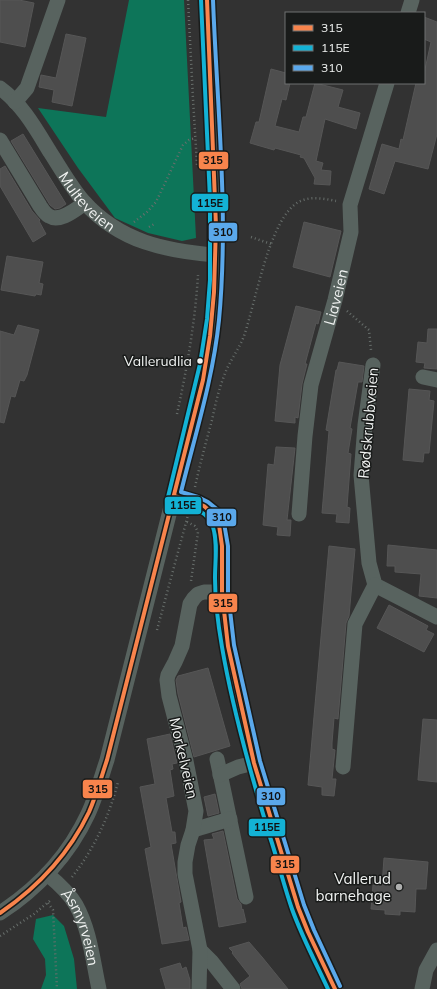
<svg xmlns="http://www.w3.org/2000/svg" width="437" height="989" font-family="Mulish,sans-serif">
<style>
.forest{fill:#0d7559}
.building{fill:#4e4e4e;stroke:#565656}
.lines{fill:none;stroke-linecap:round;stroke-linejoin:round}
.path{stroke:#686f6c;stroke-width:2.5;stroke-dasharray:1 3;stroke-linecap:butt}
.minor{stroke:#58635f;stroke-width:15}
.bus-1-casing{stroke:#191b1a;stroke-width:7}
.bus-2-casing{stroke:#191b1a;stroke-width:7}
.bus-3-casing{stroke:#191b1a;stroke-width:7}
.bus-1{stroke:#f8844c;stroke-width:4}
.bus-2{stroke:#13b2d5;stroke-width:4}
.bus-3{stroke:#5aa8eb;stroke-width:4}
.bus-dot{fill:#f1f3f2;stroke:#191b1a;stroke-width:1.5}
.poi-dot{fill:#aeafaf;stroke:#191b1a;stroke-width:1.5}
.labels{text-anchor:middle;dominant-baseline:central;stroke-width:3;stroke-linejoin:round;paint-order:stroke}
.bus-label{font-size:14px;fill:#f1f3f2;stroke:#191b1a;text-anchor:end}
.street-label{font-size:15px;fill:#f1f3f2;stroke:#191b1a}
.poi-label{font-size:15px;fill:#f1f3f2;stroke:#191b1a;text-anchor:end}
.line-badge{stroke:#191b1a;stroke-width:1.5}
.pale-badge-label{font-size:11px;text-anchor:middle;font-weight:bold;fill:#111}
</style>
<rect width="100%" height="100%" fill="#323232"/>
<g class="forest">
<path d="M 129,0 L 184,0 L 196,238 L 182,241 L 148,233 L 115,218 L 78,168 L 38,108 L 106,117 Z"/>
<path d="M 53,915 L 64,926 L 74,959 L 77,989 L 41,989 L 46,975 L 45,959 L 33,939 L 36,919 Z"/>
</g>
<g class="building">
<path d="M 0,0 L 19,0 L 34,3 L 25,47 L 0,42 Z"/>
<path d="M 424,17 L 437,22 L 437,134 L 428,169 L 395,161 L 384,194 L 369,189 L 382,144 L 399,149 L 401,139 L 403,140 L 416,83 L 424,83 L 424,74 L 431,42 L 424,39 Z"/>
<path d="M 66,34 L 86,38 L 72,106 L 52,102 L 54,90 L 39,87 L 41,75 L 56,78 Z"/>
<path d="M 271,69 L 286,73 L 286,83 L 290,83 L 286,100 L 282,99 L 275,126 L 299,132 L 303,117 L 306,117 L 315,83 L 343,90 L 338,107 L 360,113 L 356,129 L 325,119 L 316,161 L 323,163 L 321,170 L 331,171 L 330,185 L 314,184 L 315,178 L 304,158 L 300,157 L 301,155 L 275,148 L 274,150 L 250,143 L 256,122 L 259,122 Z"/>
<path d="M 23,134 L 66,204 L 60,208 L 55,209 L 50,205 L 11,141 Z"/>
<path d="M 5,166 L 32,211 L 40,220 L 39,221 L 46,234 L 33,242 L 0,186 L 0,169 Z"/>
<path d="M 304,222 L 341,231 L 330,277 L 293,267 Z"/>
<path d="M 7,256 L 43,262 L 39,283 L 43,284 L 41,295 L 36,294 L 35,296 L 1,290 Z"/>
<path d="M 296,306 L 321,312 L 318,324 L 316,323 L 305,364 L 307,364 L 302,384 L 298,418 L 295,417 L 295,423 L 275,421 L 280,365 Z"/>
<path d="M 18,325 L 39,330 L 27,375 L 24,381 L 20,380 L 15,397 L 11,396 L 4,423 L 0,422 L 0,331 L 14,335 Z"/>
<path d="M 428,329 L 437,329 L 437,369 L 424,368 L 425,363 L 416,362 L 418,342 L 427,343 Z"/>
<path d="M 339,362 L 364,366 L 362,382 L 358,382 L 350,428 L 352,429 L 348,453 L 351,454 L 347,507 L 350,508 L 349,523 L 336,522 L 337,514 L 322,513 L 329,431 L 326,430 L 336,370 L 337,370 Z"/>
<path d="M 409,389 L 430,391 L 429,400 L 434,401 L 429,453 L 424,453 L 423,462 L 403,460 Z"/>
<path d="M 276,447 L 295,448 L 287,520 L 291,520 L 290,536 L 277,535 L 278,527 L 263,525 L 268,464 L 274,465 Z"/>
<path d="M 388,545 L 437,550 L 437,598 L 419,596 L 421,574 L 395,572 L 395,566 L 387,566 Z"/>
<path d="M 329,546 L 355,549 L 349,616 L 346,623 L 338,719 L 334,718 L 332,743 L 332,749 L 335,750 L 332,779 L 336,779 L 334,796 L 322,795 L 322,787 L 308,785 Z"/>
<path d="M 389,605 L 428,626 L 426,630 L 434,634 L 424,652 L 377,628 Z"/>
<path d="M 208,668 L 230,746 L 194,757 L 178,694 L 176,680 L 178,676 Z"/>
<path d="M 423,719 L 437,720 L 437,782 L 418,780 Z"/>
<path d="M 170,734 L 177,763 L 172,764 L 173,769 L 170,770 L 174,796 L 166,798 L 172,832 L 175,832 L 176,843 L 171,844 L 181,902 L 179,903 L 183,928 L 186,927 L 189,940 L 162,944 L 145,849 L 151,847 L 140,787 L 155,784 L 147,739 Z"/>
<path d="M 215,794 L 219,813 L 208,816 L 204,797 Z"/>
<path d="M 223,831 L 237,899 L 241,904 L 242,910 L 243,909 L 246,922 L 219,927 L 204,840 L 214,839 L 212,834 Z"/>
<path d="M 384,858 L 428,862 L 426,889 L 416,889 L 415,912 L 400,911 L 400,915 L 385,914 L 385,910 L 371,909 L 373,885 L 382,886 Z"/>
<path d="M 249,942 L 262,957 L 288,989 L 242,989 L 240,984 L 250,976 L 232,953 L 233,952 L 229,948 Z"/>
<path d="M 180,963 L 182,969 L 186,967 L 190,980 L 190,989 L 166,989 L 160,969 Z"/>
</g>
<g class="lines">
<g class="path">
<path d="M 188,0 L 193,99 L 197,165"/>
<path d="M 134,222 L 147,212 L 156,202 L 183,145 L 189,140 L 195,138"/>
<path d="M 149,227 L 156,223"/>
<path d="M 251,237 L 271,244"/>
<path d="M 347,311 L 369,330 L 371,350"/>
<path d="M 177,414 C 187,368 195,323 198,275"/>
<path d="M 195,487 C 200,464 206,442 212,420 C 215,406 218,392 223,379 C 228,362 240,349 245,333 C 256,299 268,229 293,206 C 305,195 321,198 336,201"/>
<path d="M 187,522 L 195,526 L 198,532 L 191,581"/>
<path d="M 157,630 L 188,515"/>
<path d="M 72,877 C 94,849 109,817 118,782"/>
<path d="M 48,903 L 53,910 L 57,989"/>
<path d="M 0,936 L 34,914 L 52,899"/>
</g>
<g class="minor">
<path d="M 408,13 L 412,0"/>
<path id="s1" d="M 0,88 C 22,104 36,129 50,152 C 61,169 71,187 84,202 C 120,242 166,251 216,255"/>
<path d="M 15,102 L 27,88 L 58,0"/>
<path d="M 0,140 L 40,206 C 42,209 45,214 49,216 C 60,223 76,209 85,203"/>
<path d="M 373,365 L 365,425 L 361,475 L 369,563 L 375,585 L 437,617"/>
<path d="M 423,377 L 437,380"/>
<path d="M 174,496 C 186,499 199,501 208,509 C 216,515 220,526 221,536 C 223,549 221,563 221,576 C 221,599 225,623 228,646 L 254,763 L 298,907 L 308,932 L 335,989"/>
<path id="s2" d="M 299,514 L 305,436 L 311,385 L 335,300 L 351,232 L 350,205 L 387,83"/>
<path d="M 217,759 L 246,897"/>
<path d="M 343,767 L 355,624 L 375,585"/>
<path d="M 220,775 L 238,767 L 254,763"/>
<path d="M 193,830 L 230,819"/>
<path id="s3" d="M 47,874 C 58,883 69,893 76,905 C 90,930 93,962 99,989"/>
<path d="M 0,913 C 37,889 69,855 88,814 C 96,797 101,778 107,760 L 203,380 C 215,321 217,263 215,204 C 214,136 209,68 207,0"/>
<path d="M 200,950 L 211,961 L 233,989"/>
<path d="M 199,989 L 200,950 L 185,874 L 185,862 L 188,845 L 193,830 L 196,811 L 186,761 L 169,696 L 167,680 L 168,675 L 175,662 L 182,646 L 190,604 L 194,598 L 198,594 L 204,592 L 222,592"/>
<path d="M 422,989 L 426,970 L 437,950"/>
</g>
<defs>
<g id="bus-1">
<path d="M 174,496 L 192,501 L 204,506 L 213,514 L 219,525 L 222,546 L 222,593 L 228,646 L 254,763 L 298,907 L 308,932 L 335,989"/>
<path d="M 0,913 C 38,887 69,854 89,812 C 96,796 101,778 107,760 L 203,380 L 210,336 L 214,292 L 216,226 L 207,0"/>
</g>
<path id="bus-2" d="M 201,0 L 210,200 L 210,280 L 207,319 L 200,364 L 168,497 C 173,509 204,501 213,527 C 218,543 215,561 215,578 C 215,601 218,624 222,647 C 233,711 251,775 270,837 C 278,861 284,886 292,909 C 302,937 316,963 328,989"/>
<path id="bus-3" d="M 213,0 C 217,106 229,214 219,320 C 213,379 195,435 181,492 L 198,497 L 208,502 L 218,510 L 224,523 L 228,546 L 228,593 L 234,645 L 260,761 L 304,905 L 314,930 L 340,986"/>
</defs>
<use href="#bus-1" class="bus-1-casing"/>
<use href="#bus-2" class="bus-2-casing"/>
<use href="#bus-3" class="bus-3-casing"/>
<use href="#bus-1" class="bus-1"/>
<use href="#bus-2" class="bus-2"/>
<use href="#bus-3" class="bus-3"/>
</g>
<circle class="bus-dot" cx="200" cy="361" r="3.5"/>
<circle class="poi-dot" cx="399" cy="887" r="4"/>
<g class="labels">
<g class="bus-label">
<text x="192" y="361">Vallerudlia</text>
</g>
<g class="street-label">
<text stroke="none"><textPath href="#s1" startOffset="144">Multeveien</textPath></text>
<text stroke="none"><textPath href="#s2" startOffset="221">Liaveien</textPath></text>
<text transform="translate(368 423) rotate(-85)">Rødskrubbveien</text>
<text transform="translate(184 758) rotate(77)">Morkelveien</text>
<text stroke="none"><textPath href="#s3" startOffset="65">Åsmyrveien</textPath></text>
</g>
<g class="poi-label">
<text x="391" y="878">Vallerud<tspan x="391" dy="17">barnehage</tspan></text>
</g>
</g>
<g class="line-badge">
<rect x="198" y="151" width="31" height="19" rx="4" fill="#f8844c"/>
<rect x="191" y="193" width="38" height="19" rx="4" fill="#13b2d5"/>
<rect x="208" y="222" width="30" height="20" rx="4" fill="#5aa8eb"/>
<rect x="164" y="496" width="38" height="19" rx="4" fill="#13b2d5"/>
<rect x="206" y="508" width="31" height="19" rx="4" fill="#5aa8eb"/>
<rect x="208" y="593" width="30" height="20" rx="4" fill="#f8844c"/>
<rect x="82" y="779" width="31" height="20" rx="4" fill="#f8844c"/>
<rect x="256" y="787" width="30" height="19" rx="4" fill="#5aa8eb"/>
<rect x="248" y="818" width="38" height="19" rx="4" fill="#13b2d5"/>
<rect x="270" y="855" width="30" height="19" rx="4" fill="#f8844c"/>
</g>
<g class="pale-badge-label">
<text x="213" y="164">315</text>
<text x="210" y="207">115E</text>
<text x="223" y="236">310</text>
<text x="183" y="509">115E</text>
<text x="222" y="521">310</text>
<text x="223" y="607">315</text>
<text x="98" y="793">315</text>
<text x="271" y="800">310</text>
<text x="267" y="831">115E</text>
<text x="285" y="868">315</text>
</g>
<rect x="285" y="12" width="140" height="72" fill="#191b1a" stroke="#6f7170"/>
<rect x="293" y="25" width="20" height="6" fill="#f8844c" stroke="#6f7170"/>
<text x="321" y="32" font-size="12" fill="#f1f3f2">315</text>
<rect x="293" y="45" width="20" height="6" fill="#13b2d5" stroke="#6f7170"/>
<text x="321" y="52" font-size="12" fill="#f1f3f2">115E</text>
<rect x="293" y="65" width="20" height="6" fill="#5aa8eb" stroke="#6f7170"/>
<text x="321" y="72" font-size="12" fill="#f1f3f2">310</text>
</svg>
